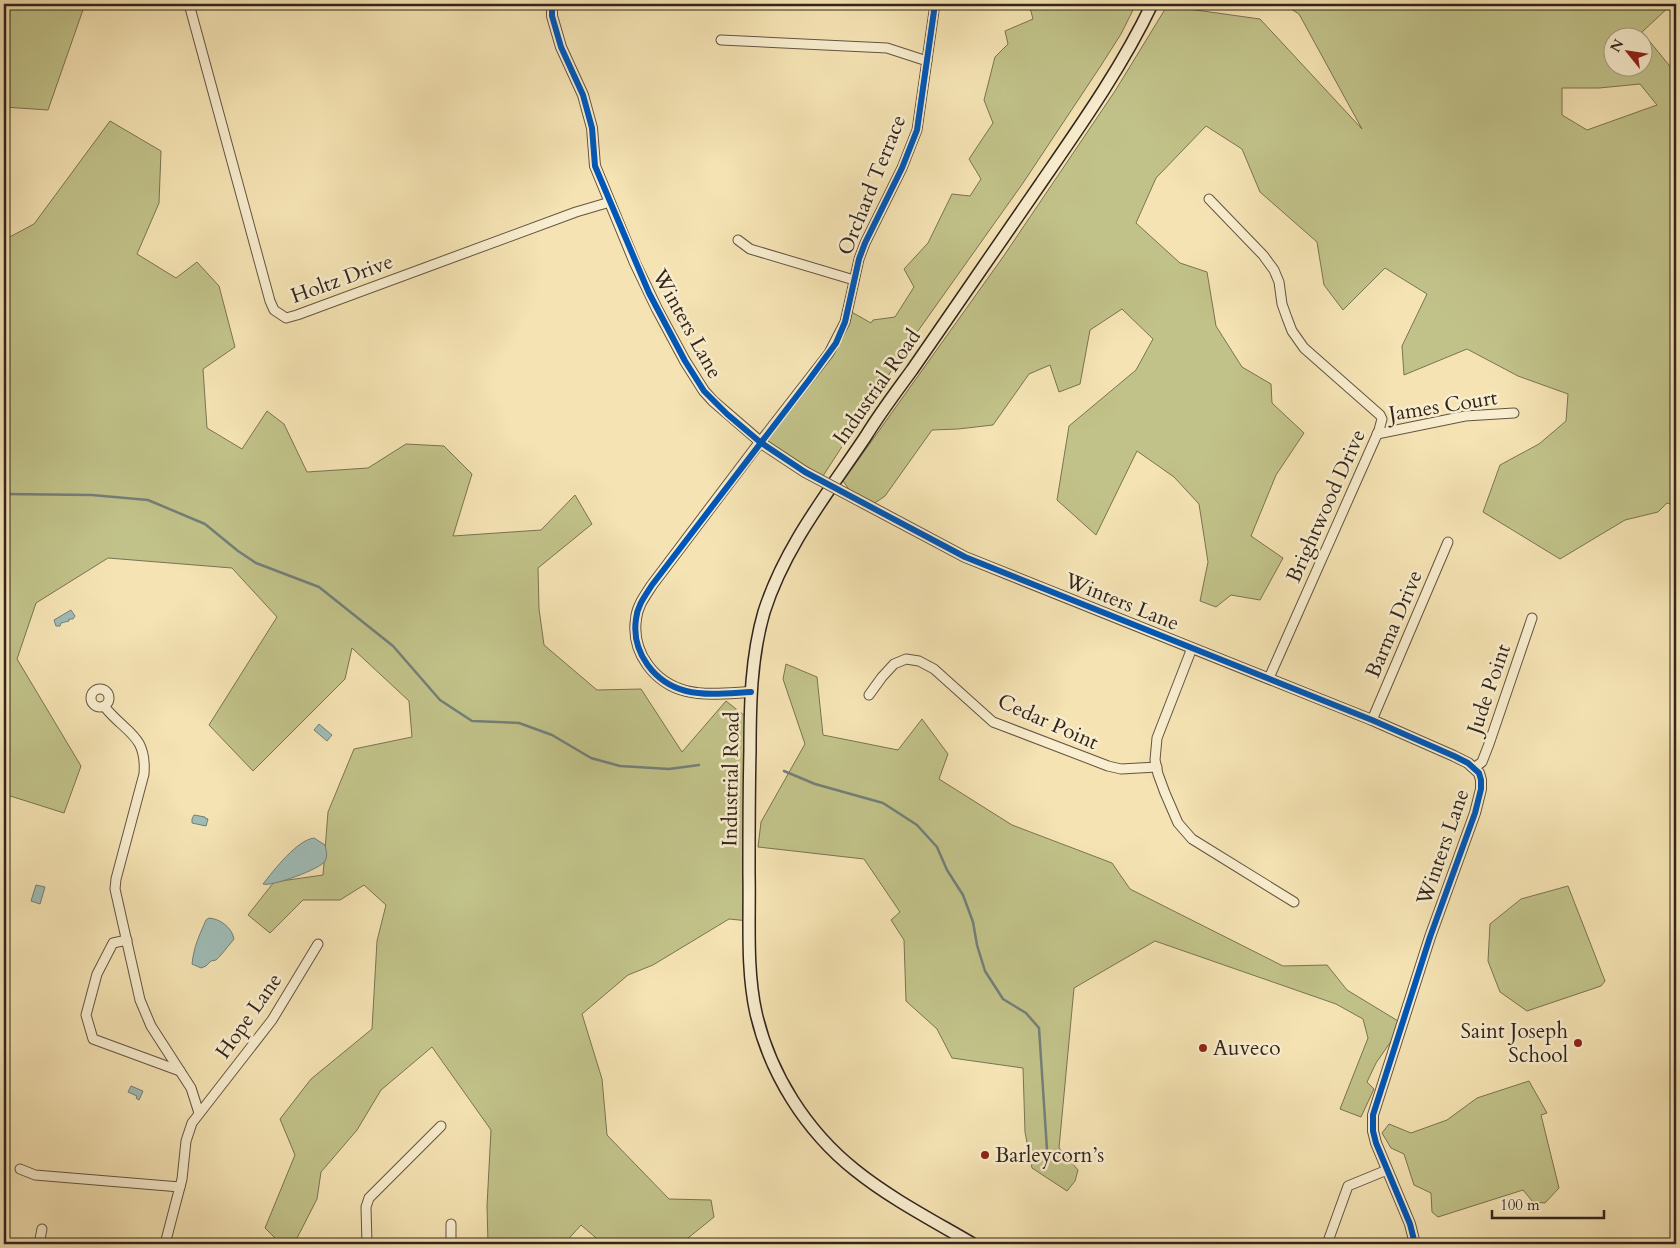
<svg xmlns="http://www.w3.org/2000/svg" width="1680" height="1248" font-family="Cardo,serif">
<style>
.green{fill:#c1c289;stroke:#7a7353;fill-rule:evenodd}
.water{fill:#9fbcb6;stroke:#737f79}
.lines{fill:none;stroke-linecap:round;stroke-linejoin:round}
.stream{stroke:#737f79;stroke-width:2.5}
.minor-casing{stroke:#635442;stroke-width:11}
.tertiary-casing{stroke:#635442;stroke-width:12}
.secondary-casing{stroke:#32241d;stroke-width:14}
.minor{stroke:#f8edce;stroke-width:9}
.tertiary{stroke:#f8edce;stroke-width:10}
.secondary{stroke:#f8edce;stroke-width:11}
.tertiary-bridge-casing{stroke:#635442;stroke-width:12;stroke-linecap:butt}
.tertiary-bridge{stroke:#f8edce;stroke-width:10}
.cycleway-casing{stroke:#f8edce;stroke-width:9}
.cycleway{stroke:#0057b8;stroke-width:6}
.poi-dot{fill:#8f2418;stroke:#f8edce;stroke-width:2}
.labels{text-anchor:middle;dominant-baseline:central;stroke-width:5;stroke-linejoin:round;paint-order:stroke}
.street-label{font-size:21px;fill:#32241d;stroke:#f8edce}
.poi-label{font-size:21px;fill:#32241d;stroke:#f8edce;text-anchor:start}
</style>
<rect width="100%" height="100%" fill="#f5e3b3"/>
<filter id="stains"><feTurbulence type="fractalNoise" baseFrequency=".004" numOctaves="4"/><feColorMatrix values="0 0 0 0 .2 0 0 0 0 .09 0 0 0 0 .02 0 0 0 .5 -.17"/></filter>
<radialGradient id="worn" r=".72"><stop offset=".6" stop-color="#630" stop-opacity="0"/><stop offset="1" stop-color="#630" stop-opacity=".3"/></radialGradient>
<g class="green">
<path d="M 4,4 L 85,4 L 48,110 L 4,107 Z"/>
<path d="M 1029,4 L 1136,4 L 1121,34 L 1100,67 L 1023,183 L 908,345 L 821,479 L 760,442 L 829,353 L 848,310 L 871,323 L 873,320 L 895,317 L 914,287 L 904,269 L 928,243 L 952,194 L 970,196 L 981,179 L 969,159 L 993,123 L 984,100 L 995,57 L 1008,44 L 1005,31 L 1033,19 Z"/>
<path d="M 1283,4 L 1672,4 L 1642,32 L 1673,70 L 1676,70 L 1676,506 L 1667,503 L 1658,512 L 1625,520 L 1560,559 L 1483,512 L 1500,465 L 1539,444 L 1566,421 L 1568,394 L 1518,376 L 1467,349 L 1404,375 L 1402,346 L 1427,294 L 1385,268 L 1343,310 L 1324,285 L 1317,242 L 1260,192 L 1242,149 L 1206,126 L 1156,178 L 1136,223 L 1180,263 L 1207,272 L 1216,326 L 1242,367 L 1271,384 L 1272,403 L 1304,433 L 1276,475 L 1251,536 L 1283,558 L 1260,600 L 1231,595 L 1216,607 L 1200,601 L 1208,562 L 1199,504 L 1174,477 L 1137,451 L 1096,535 L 1057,500 L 1069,426 L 1136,370 L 1153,339 L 1122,309 L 1090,330 L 1080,384 L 1059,392 L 1050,365 L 1029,374 L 993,425 L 958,429 L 932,430 L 885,496 L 869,507 L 856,499 L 843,481 L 1003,257 L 1115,91 L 1167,6 L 1260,19 L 1362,129 L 1299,14 ZM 1612,38 L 1642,38 L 1642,68 L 1612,68 ZM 1640,84 L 1657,105 L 1587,130 L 1562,115 L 1562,88 L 1599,88 Z"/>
<path d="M 110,121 L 161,151 L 159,203 L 137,254 L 176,278 L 197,262 L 219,286 L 235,347 L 203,369 L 207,428 L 242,449 L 267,411 L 284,424 L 307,472 L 368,468 L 406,444 L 444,446 L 472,474 L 453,536 L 541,530 L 575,495 L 592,524 L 538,568 L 539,609 L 544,645 L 597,690 L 641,689 L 682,752 L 726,701 L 750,720 L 749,921 L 729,919 L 653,965 L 628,975 L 582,1014 L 602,1079 L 607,1135 L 669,1199 L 711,1200 L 714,1217 L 688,1238 L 691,1244 L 603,1244 L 581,1225 L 564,1244 L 488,1244 L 487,1206 L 491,1130 L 432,1047 L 381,1090 L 357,1130 L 321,1172 L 317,1199 L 294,1244 L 281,1244 L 265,1228 L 295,1155 L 280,1119 L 311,1079 L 372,1029 L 377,941 L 386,905 L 364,885 L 340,900 L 303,900 L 270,933 L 248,915 L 274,882 L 323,875 L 328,812 L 354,749 L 412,737 L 409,701 L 352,648 L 345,679 L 253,771 L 209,725 L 277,617 L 232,568 L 108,558 L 36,603 L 17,659 L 81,766 L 64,813 L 4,794 L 4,240 L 34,224 Z"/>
<path d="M 786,664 L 817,677 L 823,735 L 898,750 L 922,719 L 948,754 L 939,779 L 1012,825 L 1112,863 L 1130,889 L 1283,966 L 1327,965 L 1347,990 L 1403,1024 L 1376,1063 L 1367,1082 L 1374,1089 L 1361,1117 L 1340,1109 L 1368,1038 L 1363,1019 L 1336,1004 L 1155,941 L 1074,988 L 1059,1148 L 1078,1170 L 1075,1181 L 1067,1191 L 1032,1168 L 1025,1132 L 1023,1068 L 952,1058 L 937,1029 L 906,1001 L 904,940 L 891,920 L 900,912 L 864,859 L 758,847 L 761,822 L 805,744 L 783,679 Z"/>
<path d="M 1568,886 L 1605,981 L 1601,986 L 1527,1011 L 1500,992 L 1488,961 L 1490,924 L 1521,899 Z"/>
<path d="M 1529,1081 L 1547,1113 L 1541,1115 L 1559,1188 L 1545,1203 L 1533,1202 L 1523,1190 L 1438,1217 L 1432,1212 L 1431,1193 L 1414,1185 L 1404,1154 L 1391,1148 L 1382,1133 L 1389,1124 L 1411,1133 L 1447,1120 L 1477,1098 Z"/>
</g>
<g class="water">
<path d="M 71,610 L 75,616 L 73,619 L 69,619 L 69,621 L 61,623 L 60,626 L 56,626 L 54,620 Z"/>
<path d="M 319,724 L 332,735 L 327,741 L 314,730 Z"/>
<path d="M 194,815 L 205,817 L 205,818 L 208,819 L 206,826 L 192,823 L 192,819 Z"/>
<path d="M 314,838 L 325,845 C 326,850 328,856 325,861 C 321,869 271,887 263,884 C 274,870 297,840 314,838 Z"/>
<path d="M 36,885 L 45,887 L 40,904 L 31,901 Z"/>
<path d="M 209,918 C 221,919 232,928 234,939 L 221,955 L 216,960 L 211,961 L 206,966 L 201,968 L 192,964 C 194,946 199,936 206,920 Z"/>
<path d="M 131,1086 L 143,1091 L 139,1100 L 136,1098 L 137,1096 L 128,1092 Z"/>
</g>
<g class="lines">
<g class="stream">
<path d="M 4,494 L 92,495 L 148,500 L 205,524 L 238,551 L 256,563 L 319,587 L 393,646 L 440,700 L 472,721 L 519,723 L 552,735 L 591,758 L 620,766 L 669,769 L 699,765"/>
<path d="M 784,771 L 815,784 L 883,803 L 917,825 L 937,847 L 947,870 L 963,895 L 973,922 L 977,945 L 985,971 L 1003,999 L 1026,1013 L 1039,1028 L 1047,1150 L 1054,1162"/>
</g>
<defs>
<g id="minor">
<path d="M 189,4 L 270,301 L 274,310 L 286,318 L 297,315 L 576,212 L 610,202"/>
<path d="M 721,40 L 887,48 L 927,61"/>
<path d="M 1209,199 L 1263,255 L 1274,270 L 1279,282 L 1282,304 L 1287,318 L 1292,331 L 1304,348 L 1380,415 L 1382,419 L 1379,430 L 1269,678"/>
<path d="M 738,240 L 750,249 L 854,280"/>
<path d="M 1377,434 L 1465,416 L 1514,413"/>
<path d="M 760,442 L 829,353 L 845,322 L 859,259 L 865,243 L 902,168 L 917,130 L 935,4"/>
<path d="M 1192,648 L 1157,738 L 1155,760 L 1158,774 L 1165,793 L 1178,823 L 1192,839 L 1294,902"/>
<circle cx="100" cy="698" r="9"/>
<path d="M 869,695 L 882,677 L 894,664 L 906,659 L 919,661 L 934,669 L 993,722 L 1001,725 L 1108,766 L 1121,769 L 1157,767"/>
<path d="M 104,706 C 125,733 147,734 144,774 L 116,879 L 115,889 L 140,1000 L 151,1026 L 191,1088 L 199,1113"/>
<path d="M 1372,720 L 1448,542"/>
<path d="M 1474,768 L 1482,762 L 1489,744 L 1532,618"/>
<path d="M 127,940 L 113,943 L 97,974 L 86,1015 L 93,1039 L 180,1071"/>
<path d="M 20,1169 L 35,1175 L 180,1187"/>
<path d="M 39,1244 L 42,1229"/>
<path d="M 165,1244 L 182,1179 L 186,1141 L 192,1123 L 272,1020 L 318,944"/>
<path d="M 367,1244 L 366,1207 L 369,1198 L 441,1126"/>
<path d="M 451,1244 L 451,1224"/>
<path d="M 1327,1244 L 1348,1186 L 1387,1170"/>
</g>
<g id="tertiary">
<path d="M 552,4 L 552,16 L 561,47 L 583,95 L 592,128 L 595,166 L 635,263 L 657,309 L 685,361 L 704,391 L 713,401 L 764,445 L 805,472"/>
<path d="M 856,499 L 965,557 L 1372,720 L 1454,756 L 1468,763 L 1479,773 L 1481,780 L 1481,789 L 1475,813 L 1430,937 L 1373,1115 L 1373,1131 L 1376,1143 L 1410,1224 L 1415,1244"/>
<path d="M 751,692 C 730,693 707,696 686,691 C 655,683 631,653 636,619 C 637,606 645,596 652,585 L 760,442"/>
</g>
<path id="secondary" d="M 973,1244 C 934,1221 891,1199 855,1170 C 806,1131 770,1074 756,1013 C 746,968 750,919 749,874 C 749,833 749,791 750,750 C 750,704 751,657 764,612 C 785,546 828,493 866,436 C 880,413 896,392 912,370 C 955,308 998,245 1041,183 C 1081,125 1122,67 1152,4"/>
</defs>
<use href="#minor" class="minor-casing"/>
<use href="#tertiary" class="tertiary-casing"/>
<use href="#secondary" class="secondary-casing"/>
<use href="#minor" class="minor"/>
<use href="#tertiary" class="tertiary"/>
<use href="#secondary" class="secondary"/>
<defs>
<path id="tertiary-bridge" d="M 805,472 L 856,499"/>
</defs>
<use href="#tertiary-bridge" class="tertiary-bridge-casing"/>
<use href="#tertiary-bridge" class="tertiary-bridge"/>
<defs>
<g id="cycleway">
<path d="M 552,4 L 552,16 L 561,47 L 583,95 L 592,128 L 595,166 L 649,293 L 685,361 L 704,391 L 727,414 L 760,442 L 805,472 L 965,557 L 1372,720 L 1454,756 L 1468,763 L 1479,773 L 1481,780 L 1481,789 L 1475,813 L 1430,937 L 1373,1115 L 1373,1131 L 1376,1143 L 1410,1224 L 1415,1244"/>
<path d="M 751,692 C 730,693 707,696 686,691 C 655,683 631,653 636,619 C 637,606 645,596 652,585 L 809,380 L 836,343 L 845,322 L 859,259 L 865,243 L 902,168 L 917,130 L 935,4"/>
</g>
</defs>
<use href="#cycleway" class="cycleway-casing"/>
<use href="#cycleway" class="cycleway"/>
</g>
<g class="poi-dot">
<circle cx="1578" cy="1043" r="5"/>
<circle cx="1203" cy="1048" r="5"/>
<circle cx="985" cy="1155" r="5"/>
</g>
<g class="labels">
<g class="street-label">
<text transform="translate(872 185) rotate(-68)">Orchard Terrace</text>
<text transform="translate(342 279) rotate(-20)">Holtz Drive</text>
<text transform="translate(687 324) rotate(61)">Winters Lane</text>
<text transform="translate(877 387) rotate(-55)">Industrial Road</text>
<text transform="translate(1443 406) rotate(-9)">James Court</text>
<text transform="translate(1326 506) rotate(-66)">Brightwood Drive</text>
<text transform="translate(1122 602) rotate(22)">Winters Lane</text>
<text transform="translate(1394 624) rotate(-67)">Barma Drive</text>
<text transform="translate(1489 689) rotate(-71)">Jude Point</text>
<text transform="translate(1048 722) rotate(24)">Cedar Point</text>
<text transform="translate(731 779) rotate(-89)">Industrial Road</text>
<text transform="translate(1443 847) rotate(-71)">Winters Lane</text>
<text transform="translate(249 1016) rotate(-55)">Hope Lane</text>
</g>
<g class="poi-label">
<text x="1568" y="1031" text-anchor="end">Saint Joseph<tspan x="1568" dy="24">School</tspan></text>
<text x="1213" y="1048">Auveco</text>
<text x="995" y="1155">Barleycorn’s</text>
</g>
</g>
<rect width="1680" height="1248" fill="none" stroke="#f5e3b3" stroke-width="20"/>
<rect x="5" y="5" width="1670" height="1238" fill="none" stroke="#32241d" stroke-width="2.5"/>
<rect x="10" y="10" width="1660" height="1228" fill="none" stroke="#32241d"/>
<g transform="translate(1628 52) rotate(300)"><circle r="24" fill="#f8edce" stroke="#a99d87"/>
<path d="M0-4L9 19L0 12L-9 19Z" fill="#8f2418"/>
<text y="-8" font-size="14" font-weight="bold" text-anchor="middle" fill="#32241d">N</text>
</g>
<path d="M1492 1210v8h112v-8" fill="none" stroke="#32241d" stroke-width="2.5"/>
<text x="1500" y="1210" font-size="15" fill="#32241d" stroke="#f8edce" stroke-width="4" paint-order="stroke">100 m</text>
<rect width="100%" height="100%" filter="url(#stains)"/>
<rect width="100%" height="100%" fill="url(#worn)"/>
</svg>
